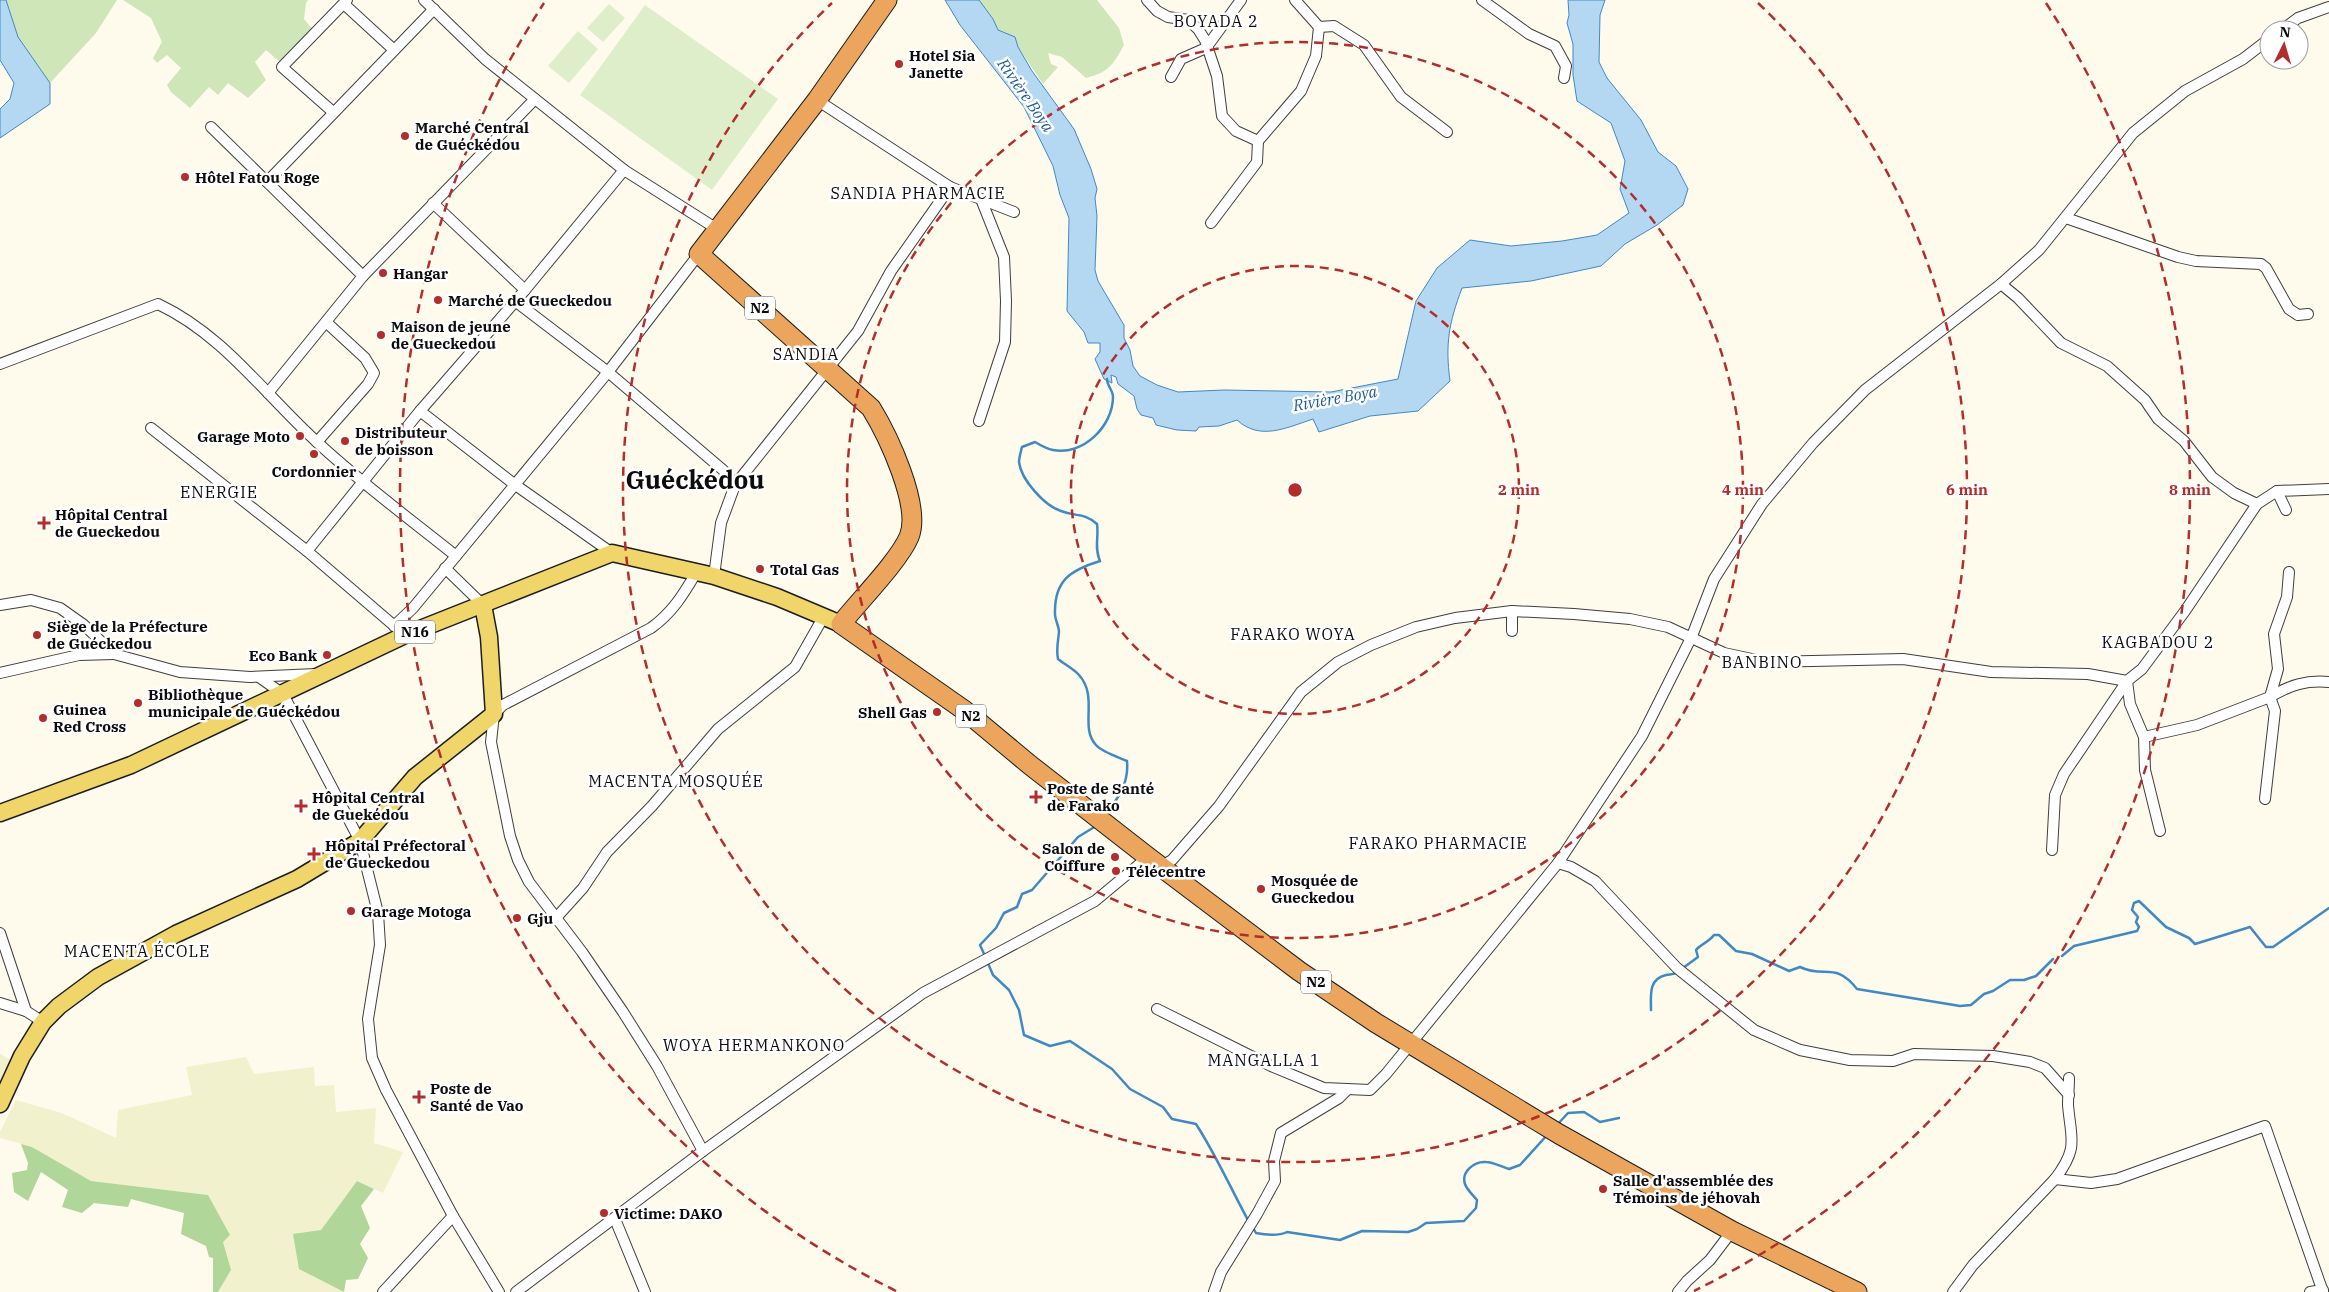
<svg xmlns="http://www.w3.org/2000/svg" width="2329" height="1292" font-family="'IBM Plex Serif',serif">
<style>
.farmland{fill:#f2f1ce}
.green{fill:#cee6b8}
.forest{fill:#b1d699}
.pitch{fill:#dfeeca}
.water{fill:#b4d8f2;stroke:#4089c5}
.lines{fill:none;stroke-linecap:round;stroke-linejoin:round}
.stream{stroke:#4089c5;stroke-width:2.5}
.street-casing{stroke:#3f3f3f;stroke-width:12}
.primary-casing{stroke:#1d1d1d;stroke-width:19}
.highway-casing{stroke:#1d1d1d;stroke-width:21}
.street{stroke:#fff;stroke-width:10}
.primary{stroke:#f0d66a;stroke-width:16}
.highway{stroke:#eba55d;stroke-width:19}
.ring{fill:none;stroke:#b32d2d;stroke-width:2.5;stroke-dasharray:9 6}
.poi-dot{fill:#b32d2d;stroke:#fff;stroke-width:2}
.labels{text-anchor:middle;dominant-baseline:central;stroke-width:5;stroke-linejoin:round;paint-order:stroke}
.shield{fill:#fff;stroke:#555;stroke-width:1}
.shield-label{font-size:14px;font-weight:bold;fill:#0c0c0c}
.poi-label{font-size:15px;font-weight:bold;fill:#0c0c0c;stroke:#fff;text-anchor:start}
.neighbourhood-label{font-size:16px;letter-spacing:1px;fill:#0c0c0c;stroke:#fff}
.water-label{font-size:16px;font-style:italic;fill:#1d5b96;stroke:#fff}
.town-label{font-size:25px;font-weight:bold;fill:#0c0c0c;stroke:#fff}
.centre{fill:#b32d2d;stroke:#fff;stroke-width:2.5}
.ring-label{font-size:15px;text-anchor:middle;font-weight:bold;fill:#b32d2d;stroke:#fff;stroke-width:5;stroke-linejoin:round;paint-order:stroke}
</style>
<rect width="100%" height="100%" fill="#fefbec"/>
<g class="farmland">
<path d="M 0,1054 L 20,1065 L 0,1102 Z"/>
<path d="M 246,1057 L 254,1074 L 314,1067 L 315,1086 L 334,1085 L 336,1112 L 376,1108 L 374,1143 L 403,1152 L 383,1193 L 357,1181 L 321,1230 L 300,1269 L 344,1292 L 218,1292 L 231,1270 L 208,1195 L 91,1181 L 32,1147 L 0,1138 L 0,1132 L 16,1100 L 62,1113 L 116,1138 L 118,1110 L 192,1095 L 186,1067 Z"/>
</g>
<g class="green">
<path d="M 6,0 L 117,0 L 96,33 L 50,83 L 18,37 Z"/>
<path d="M 123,0 L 308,0 L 306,3 L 304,19 L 314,31 L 281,63 L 266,50 L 255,62 L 266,80 L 248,98 L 228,83 L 218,95 L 209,87 L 190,108 L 171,92 L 167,85 L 181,68 L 167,55 L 157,63 L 153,58 L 162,42 L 151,18 Z"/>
<path d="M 979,0 L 1097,0 L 1119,28 L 1124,45 C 1113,65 1109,72 1086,78 L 1062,57 L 1048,53 L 1051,64 L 1058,67 L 1043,84 L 1018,47 L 1015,37 L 998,30 L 993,19 Z"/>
</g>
<g class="forest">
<path d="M 21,1144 L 32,1147 L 91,1181 L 208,1195 L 230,1235 L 223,1242 L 231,1270 L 218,1292 L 213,1292 L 213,1258 L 209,1257 L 206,1246 L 181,1234 L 184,1213 L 131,1199 L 128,1207 L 94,1203 L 82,1213 L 62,1207 L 68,1190 L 41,1172 L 28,1201 L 14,1192 L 12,1173 L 27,1170 L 28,1163 Z"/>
<path d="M 357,1181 L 374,1189 L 361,1206 L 370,1228 L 360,1244 L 368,1258 L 358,1279 L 346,1280 L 344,1292 L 299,1269 L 293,1234 L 321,1230 Z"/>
</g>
<g class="pitch">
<path d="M 609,4 L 625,18 L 603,42 L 587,28 Z"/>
<path d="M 645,5 L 778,99 L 712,190 L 580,95 Z"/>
<path d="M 578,31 L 598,49 L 569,83 L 548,66 Z"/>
</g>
<g class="water">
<path d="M 0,0 L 6,0 L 18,37 L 50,83 L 50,104 L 0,138 L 0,109 L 10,99 L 14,83 L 0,60 Z"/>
<path d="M 945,0 L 979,0 L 993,19 L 998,30 L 1015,37 L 1018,47 L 1032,71 L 1074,129 L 1091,169 L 1097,189 L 1095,198 L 1097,216 L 1095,270 L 1098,281 L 1124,325 L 1124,338 L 1130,350 L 1133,366 L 1140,376 L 1157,385 L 1178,392 L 1224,390 L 1331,392 L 1398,379 L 1416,301 L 1437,268 L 1470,240 L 1511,246 L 1562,241 L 1597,235 L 1629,213 L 1620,189 L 1625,161 L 1611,123 L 1577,101 L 1573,75 L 1573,44 L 1567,23 L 1569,15 L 1568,0 L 1605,0 L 1600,15 L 1599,62 L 1607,78 L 1641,120 L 1658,152 L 1676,166 L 1688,189 L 1683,205 L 1657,225 L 1625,244 L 1601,266 L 1531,281 L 1462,288 C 1449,323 1445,343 1450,381 L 1418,411 L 1370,416 L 1319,432 L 1313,419 C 1286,428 1260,441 1237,420 L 1219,426 L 1199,427 L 1196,431 L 1177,430 L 1156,425 L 1153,418 L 1141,415 L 1137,409 L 1134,396 L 1118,384 L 1116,377 L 1111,375 L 1112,383 L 1104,379 L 1095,359 L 1100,352 L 1100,343 L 1088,343 L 1084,332 L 1067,311 L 1069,218 L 1060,195 L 1053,166 L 1024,107 L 960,25 Z"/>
</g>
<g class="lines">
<g class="stream">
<path d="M 1106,814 C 1119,797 1129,783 1127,761 C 1118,757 1102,752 1096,745 C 1079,727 1099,697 1079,675 C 1074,669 1064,664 1058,659 C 1056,649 1058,642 1059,632 C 1059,626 1055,620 1055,614 C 1054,580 1071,570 1100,561 C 1094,547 1099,538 1097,524 C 1083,512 1076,517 1061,511 C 1045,506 1021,480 1019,462 C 1019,458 1021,451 1022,447 L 1035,442 C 1040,445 1047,449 1053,450 C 1083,456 1113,426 1113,397 C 1113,390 1107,386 1107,379"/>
<path d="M 985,956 L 980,945 L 996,928 L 1004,913 L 1017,907 L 1022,894 L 1032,890 L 1078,837 L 1096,826"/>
<path d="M 2062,956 L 2074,946 L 2137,931 L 2139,927 L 2136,922 L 2138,917 L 2132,910 L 2134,903 L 2139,901 L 2166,927 L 2189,938 L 2195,944 L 2250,927 L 2266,947 L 2273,947 L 2329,908"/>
<path d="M 987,961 L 993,975 L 1009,990 L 1019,1010 L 1024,1035 L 1050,1046 L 1070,1041 L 1112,1069 L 1130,1089 L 1163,1107 L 1172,1119 L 1196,1124 C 1216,1155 1231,1189 1249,1222"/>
<path d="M 1683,968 L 1698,957 L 1696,950 C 1701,944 1709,942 1714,935 L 1719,935 L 1736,951 L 1752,954 L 1789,971 L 1800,967 C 1825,979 1835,961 1857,989 L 1960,1006 L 1971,1005 L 1984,994 L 1993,991 L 2010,980 L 2024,980 L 2036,976 L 2053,959"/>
<path d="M 1651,1010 C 1651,996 1648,979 1666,975 C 1671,974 1673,975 1678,972"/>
<path d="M 1557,1125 L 1568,1113 L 1584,1112 L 1600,1122 L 1619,1118"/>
<path d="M 1252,1226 L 1256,1233 C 1265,1235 1279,1236 1287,1232 L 1340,1240 L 1362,1231 L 1408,1232 L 1417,1229 L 1426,1223 L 1464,1221 L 1476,1208 L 1477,1200 C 1473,1195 1467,1190 1465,1184 C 1461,1172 1474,1161 1486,1162 C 1493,1162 1502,1167 1509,1169 L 1520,1165 L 1548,1134"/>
</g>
<defs>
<g id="street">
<path d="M 424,0 L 485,59 L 624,170 L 717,229"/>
<path d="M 1147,0 L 1157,11 L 1168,17 L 1188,20 L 1198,29 L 1205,40 L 1217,76 L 1222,116 L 1236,131 L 1258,141 L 1257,162 L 1211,223"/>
<path d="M 1482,0 L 1529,34 L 1555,46 L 1566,66 L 1564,78"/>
<path d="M 344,4 L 394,50"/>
<path d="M 1319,27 L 1334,26 L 1364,45 L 1401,97 L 1447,132"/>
<path d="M 2282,30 L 2298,18 L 2329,7"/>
<path d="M 1171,77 L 1181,59 L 1206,48 L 1241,0"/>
<path d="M 817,100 L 950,187 L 1014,212"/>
<path d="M 333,112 L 282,67 L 347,0"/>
<path d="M 211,127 L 363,276"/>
<path d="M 1258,141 L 1301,91 L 1316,56 L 1319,27 L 1295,0"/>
<path d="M 267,182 L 434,9"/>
<path d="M 433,203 L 525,290"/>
<path d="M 2066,218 L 2178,257 L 2196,261 L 2261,264 L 2266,268 L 2289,309 L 2298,315 L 2308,314"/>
<path d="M 2001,284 L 2018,298 L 2061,343 L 2107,366 L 2145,400 L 2158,419 L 2184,441 L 2212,477 L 2234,493 L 2257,504"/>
<path d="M 515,301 L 608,372 L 723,470 L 735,485"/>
<path d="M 0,364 L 158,304 C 224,335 265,395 318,443 C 361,483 410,519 456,556"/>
<path d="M 268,393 L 363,276 L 535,99"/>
<path d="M 420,411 L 514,484 L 612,553"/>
<path d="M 979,421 L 1005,342 L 1006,301 L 1004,257 L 981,199"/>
<path d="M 151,428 L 307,551"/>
<path d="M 317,442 L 368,384 L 374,373 L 365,358 L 326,322"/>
<path d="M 2277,491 L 2286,510"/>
<path d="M 445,568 L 483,605"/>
<path d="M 696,573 C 683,595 672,613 651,628 L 503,705 L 494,714 L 491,742 L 510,836 L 518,860 L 529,882 L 582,952 L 623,1012 L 657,1066 L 703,1151"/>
<path d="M 714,576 L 721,523 L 735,485 L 858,331 L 891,271 L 950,187"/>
<path d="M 0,605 L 31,600 L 60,608 L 84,625 L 114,654 L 180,672 L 250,677 L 316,674"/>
<path d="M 1512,611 L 1512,631"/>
<path d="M 394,626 L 413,608 L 608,372 L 699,254"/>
<path d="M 405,635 L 307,551 L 420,411 L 525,290 L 624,170"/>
<path d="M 0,673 L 79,655 L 114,654"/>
<path d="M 259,677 L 283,694 L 360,841 L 378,913 L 380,945 L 368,1019 L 372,1058 L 386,1090 L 453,1216 L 499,1292"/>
<path d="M 2270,697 L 2278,669 L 2274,634 L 2287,597 L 2289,572"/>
<path d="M 2270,697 C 2290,685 2306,680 2329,682"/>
<path d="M 2144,737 L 2145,770 L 2160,831"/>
<path d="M 2265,799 L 2275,711 L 2270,697 L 2197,725 L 2144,737 L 2130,704 L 2127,681 L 2142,669 L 2185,611 L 2257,504 L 2277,491 L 2329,489"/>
<path d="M 1558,863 L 1571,867 L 1595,881 L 1677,968 L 1754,1030 L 1800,1050 L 1850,1060 L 1893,1061 L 1914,1054 L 1993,1056 L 2030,1062 L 2045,1068 L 2069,1095"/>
<path d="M 1162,866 L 1172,860 L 1219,806 L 1301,692 L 1338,662 L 1371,645 L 1416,627 L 1455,618 L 1512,611 L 1574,614 L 1630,619 L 1668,627 L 1724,653 L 1766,662 L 1903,659 L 1991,672 L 2088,674 L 2127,681 L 2064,774 L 2055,795 L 2052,850"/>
<path d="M 555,919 L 583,888 L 607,852 L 652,806 L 718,729 L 795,667 L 824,616"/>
<path d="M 0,933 L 26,1011 L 43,1022"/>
<path d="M 0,1003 L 26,1011"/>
<path d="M 1157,1009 L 1271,1066 L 1324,1088 L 1370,1090 L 1386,1074 L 1558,863 L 1642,736 L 1692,636 L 1714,579 L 1762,504 L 1813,443 L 1865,390 L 2001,284 L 2039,250 L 2133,133 L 2185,91 L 2243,59 L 2269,39"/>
<path d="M 2055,1179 L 2091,1183 L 2117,1179 L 2265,1126 L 2323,1292"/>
<path d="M 615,1219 L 645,1292"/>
<path d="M 383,1292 L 453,1216"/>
<path d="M 516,1292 L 703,1151 L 923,993 L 1095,901 L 1148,857"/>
<path d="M 1214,1292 L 1221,1272 L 1257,1214 L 1275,1181 L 1274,1161 L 1281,1133 L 1339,1098 L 1347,1090"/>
<path d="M 1678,1292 L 1687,1281 L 1710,1260 L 1732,1231"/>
<path d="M 1953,1292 L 1973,1265 L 2055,1179 C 2079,1147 2071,1140 2068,1105 C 2068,1096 2069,1087 2069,1078"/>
<path d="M 2310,1292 L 2323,1290"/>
</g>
<g id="primary">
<path d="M 0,813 L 131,765 L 405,635 L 612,553 L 714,576 L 777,597 L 841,624"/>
<path d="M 0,1104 L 22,1056 L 43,1022 L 59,1006 L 98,977 L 176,934 L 297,879 L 360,841 L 415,777 L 494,714 L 489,637 L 483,605"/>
</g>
<path id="highway" d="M 887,0 L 817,100 L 699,254 L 871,408 C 887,434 922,506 909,537 C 898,562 859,601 841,624 L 964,710 L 1030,765 L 1148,857 L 1299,971 L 1376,1023 L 1559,1134 L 1732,1231 L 1857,1292"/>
</defs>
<use href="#street" class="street-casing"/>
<use href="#primary" class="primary-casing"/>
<use href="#highway" class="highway-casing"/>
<use href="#street" class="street"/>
<use href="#primary" class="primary"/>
<use href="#highway" class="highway"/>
</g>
<g class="ring">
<circle cx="1295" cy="490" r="224"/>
<circle cx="1295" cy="490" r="448"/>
<path d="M1758 3A672 672 0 1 1 832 3"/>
<path d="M896 1291A895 895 0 0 1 544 3M2046 3A895 895 0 0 1 1694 1291"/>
</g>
<g class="poi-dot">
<circle cx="899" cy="64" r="5"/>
<circle cx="405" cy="136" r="5"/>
<circle cx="185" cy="177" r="5"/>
<circle cx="383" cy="273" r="5"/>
<circle cx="438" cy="300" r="5"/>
<circle cx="381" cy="335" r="5"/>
<circle cx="300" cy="436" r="5"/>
<circle cx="345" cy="441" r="5"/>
<circle cx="314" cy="454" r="5"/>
<path d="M41.5 515.5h5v5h5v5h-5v5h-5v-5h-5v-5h5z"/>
<circle cx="760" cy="569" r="5"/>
<circle cx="37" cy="635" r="5"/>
<circle cx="327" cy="655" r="5"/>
<circle cx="138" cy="703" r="5"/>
<circle cx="937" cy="712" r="5"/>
<circle cx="43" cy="718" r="5"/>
<path d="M1033.5 789.5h5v5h5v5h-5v5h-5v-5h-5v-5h5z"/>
<path d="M298.5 798.5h5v5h5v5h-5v5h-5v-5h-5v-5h5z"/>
<path d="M311.5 846.5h5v5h5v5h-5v5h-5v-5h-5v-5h5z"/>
<circle cx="1115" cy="857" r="5"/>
<circle cx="1116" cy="871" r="5"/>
<circle cx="1261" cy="889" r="5"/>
<circle cx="351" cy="911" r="5"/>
<circle cx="517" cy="918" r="5"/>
<path d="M416.5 1089.5h5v5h5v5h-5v5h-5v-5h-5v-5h5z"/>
<circle cx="1603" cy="1189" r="5"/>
<circle cx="604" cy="1213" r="5"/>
</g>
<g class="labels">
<g class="shield">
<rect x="745" y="296.5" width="30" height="23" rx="4"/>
<rect x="395" y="620.5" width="40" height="23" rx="4"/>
<rect x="956" y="704.5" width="30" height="23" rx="4"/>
<rect x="1301" y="970.5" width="30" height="23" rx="4"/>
</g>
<g class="shield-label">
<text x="760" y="308">N2</text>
<text x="415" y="632">N16</text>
<text x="971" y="716">N2</text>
<text x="1316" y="982">N2</text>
</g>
<g class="poi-label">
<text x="909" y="55">Hotel Sia<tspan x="909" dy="17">Janette</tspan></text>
<text x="415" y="127">Marché Central<tspan x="415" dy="17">de Guéckédou</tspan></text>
<text x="195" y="177">Hôtel Fatou Roge</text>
<text x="393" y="273">Hangar</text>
<text x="448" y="300">Marché de Gueckedou</text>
<text x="391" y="326">Maison de jeune<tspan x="391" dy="17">de Gueckedou</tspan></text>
<text x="355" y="432">Distributeur<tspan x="355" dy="17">de boisson</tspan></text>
<text x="290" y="436" text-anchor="end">Garage Moto</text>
<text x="314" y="471" text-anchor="middle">Cordonnier</text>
<text x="55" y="514">Hôpital Central<tspan x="55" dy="17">de Gueckedou</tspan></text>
<text x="770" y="569">Total Gas</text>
<text x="47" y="626">Siège de la Préfecture<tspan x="47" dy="17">de Guéckedou</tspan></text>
<text x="317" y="655" text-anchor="end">Eco Bank</text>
<text x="148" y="694">Bibliothèque<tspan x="148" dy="17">municipale de Guéckédou</tspan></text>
<text x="53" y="709">Guinea<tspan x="53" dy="17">Red Cross</tspan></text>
<text x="927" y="712" text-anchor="end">Shell Gas</text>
<text x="1047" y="788">Poste de Santé<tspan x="1047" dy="17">de Farako</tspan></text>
<text x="312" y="797">Hôpital Central<tspan x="312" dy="17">de Guekédou</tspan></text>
<text x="325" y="845">Hôpital Préfectoral<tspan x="325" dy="17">de Gueckedou</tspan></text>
<text x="1105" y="848" text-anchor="end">Salon de<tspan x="1105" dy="17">Coiffure</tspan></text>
<text x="1126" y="871">Télécentre</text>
<text x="1271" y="880">Mosquée de<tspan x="1271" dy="17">Gueckedou</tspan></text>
<text x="361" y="911">Garage Motoga</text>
<text x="527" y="918">Gju</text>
<text x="430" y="1088">Poste de<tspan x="430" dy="17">Santé de Vao</tspan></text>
<text x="1613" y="1180">Salle d'assemblée des<tspan x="1613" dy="17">Témoins de jéhovah</tspan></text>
<text x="614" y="1213">Victime: DAKO</text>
</g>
<g class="neighbourhood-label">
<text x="1216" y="21">BOYADA 2</text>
<text x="918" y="193">SANDIA PHARMACIE</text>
<text x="806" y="354">SANDIA</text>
<text x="219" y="492">ENERGIE</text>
<text x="1293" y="634">FARAKO WOYA</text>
<text x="2158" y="642">KAGBADOU 2</text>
<text x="1762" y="662">BANBINO</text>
<text x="676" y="781">MACENTA MOSQUÉE</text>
<text x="1438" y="843">FARAKO PHARMACIE</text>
<text x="137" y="951">MACENTA ÉCOLE</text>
<text x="754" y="1045">WOYA HERMANKONO</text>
<text x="1264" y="1060">MANGALLA 1</text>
</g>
<g class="water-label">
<text transform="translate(1026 95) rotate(55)">Rivière Boya</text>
<text transform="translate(1335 398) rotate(-10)">Rivière Boya</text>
</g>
<g class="town-label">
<text x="695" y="479">Guéckédou</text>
</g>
</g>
<circle cx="1295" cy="490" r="8" class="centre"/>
<g class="ring-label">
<text x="1519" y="495">2 min</text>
<text x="1743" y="495">4 min</text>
<text x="1967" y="495">6 min</text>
<text x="2190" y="495">8 min</text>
</g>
<g transform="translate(2284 45) rotate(5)"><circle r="24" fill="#ffffff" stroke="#9e9e9e"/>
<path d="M0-4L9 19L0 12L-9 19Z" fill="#b32d2d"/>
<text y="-8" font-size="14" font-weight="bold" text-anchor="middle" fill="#0c0c0c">N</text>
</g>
</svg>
